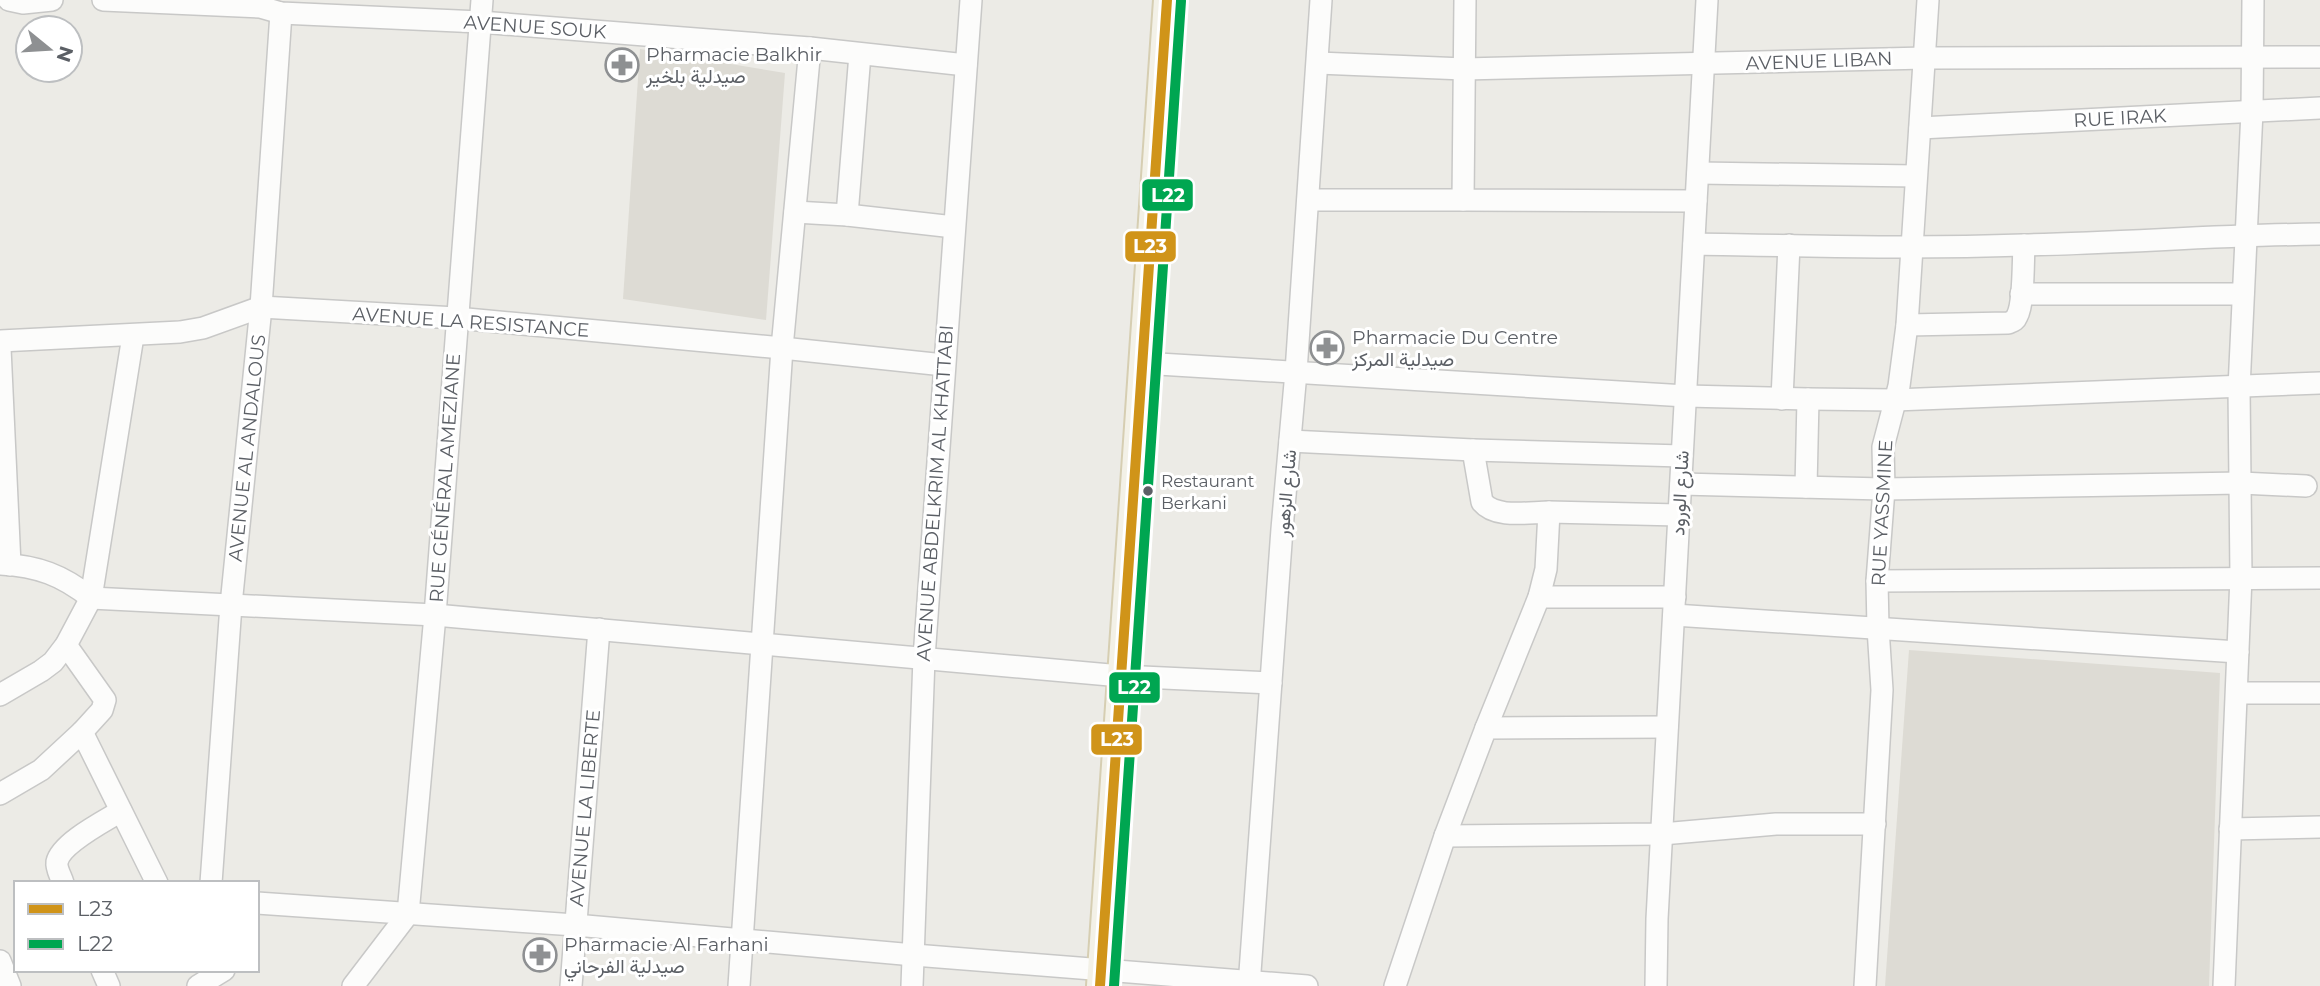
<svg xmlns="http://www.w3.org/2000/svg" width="2320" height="986" font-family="Montserrat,Vazirmatn,sans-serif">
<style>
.education{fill:#dddbd4}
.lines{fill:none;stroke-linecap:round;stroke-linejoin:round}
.minor-casing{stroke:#c8c8c7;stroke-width:24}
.major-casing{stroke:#d6ceb2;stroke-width:30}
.minor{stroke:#fcfcfb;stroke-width:21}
.major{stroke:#f3f1e7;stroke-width:26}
.bus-1-casing{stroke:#fff;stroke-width:16}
.bus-2-casing{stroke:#fff;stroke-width:16}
.bus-1{stroke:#d09419;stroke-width:10}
.bus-2{stroke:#00a651;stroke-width:10}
.bus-dot{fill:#5b5f65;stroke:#fff;stroke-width:2.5}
.labels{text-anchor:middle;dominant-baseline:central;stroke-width:6;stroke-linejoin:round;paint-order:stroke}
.bus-label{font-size:17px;fill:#5b5f65;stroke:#fff;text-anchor:start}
.street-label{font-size:19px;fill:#5b5f65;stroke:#fff}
.poi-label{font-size:19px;fill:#5b5f65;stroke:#fff;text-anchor:start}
.line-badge{stroke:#fff;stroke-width:2.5}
.badge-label{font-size:19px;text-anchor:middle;font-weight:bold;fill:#fff}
</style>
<rect width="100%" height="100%" fill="#ecebe6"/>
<g class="education">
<path d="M 640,49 L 785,73 L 766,320 L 623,299 Z"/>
<path d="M 1909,650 L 2220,673 L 2209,986 L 1885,986 Z"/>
</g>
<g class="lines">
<defs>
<g id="minor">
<path d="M 9,0 L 23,3 L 52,0"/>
<path d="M 103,0 L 260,7 L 281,13 L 480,22 L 810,48 L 966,65"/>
<path d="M 1465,0 L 1463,200 L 1696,201"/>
<path d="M 1318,63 L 1464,69 L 1925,58 L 2320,57"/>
<path d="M 1920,128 L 2320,108"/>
<path d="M 1698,173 L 1916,176"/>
<path d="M 1308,200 L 1463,200"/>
<path d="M 795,212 L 847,215 L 954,227"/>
<path d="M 847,215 L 860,54"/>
<path d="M 1694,244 C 1804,246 1913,249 2023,245 C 2122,243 2221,235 2320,234"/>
<path d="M 2021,294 L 2243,294"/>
<path d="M 1907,325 L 2008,323 C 2013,321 2015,321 2017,316 C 2024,304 2023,261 2024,245"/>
<path d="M 0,341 L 180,332 L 203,328 L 261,307 L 456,318 L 782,348 L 944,365"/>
<path d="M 0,348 L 10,565"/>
<path d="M 1142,363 L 1686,396 L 1808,399 L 1895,400 L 2320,383"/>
<path d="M 1782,399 L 1789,245"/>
<path d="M 1290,441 L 1473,450 L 1682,456"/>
<path d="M 1473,450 L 1482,502 C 1496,519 1529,512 1549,512 L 1546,569 L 1539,597 L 1486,728"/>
<path d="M 1681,484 L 1884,489 L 2241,483 L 2306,486"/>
<path d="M 1806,487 L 1808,399"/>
<path d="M 1549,512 L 1679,515"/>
<path d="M 0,564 C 38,566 62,575 91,598 L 435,615 L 1121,676 L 1271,683"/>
<path d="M 1877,581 L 2320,578"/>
<path d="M 1539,597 L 1675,597"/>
<path d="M 1674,615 L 2238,652"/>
<path d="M 66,645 L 105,700 L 102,710 L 82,732"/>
<path d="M 2237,693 L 2320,693"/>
<path d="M 0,695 L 41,671 L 53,662 L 66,645 L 91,598 L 133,336"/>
<path d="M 0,794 L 41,770 L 82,732 L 157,883"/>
<path d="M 2230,829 L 2320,827"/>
<path d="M 1445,836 L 1662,834 L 1776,824 L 1875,824"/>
<path d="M 63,883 C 61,876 56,869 57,862 C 61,843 105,821 121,811"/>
<path d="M 211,883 L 231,605 L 261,307 L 281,13"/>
<path d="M 257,903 L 575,925 L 914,955 L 1307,986"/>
<path d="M 0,961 L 10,986"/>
<path d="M 102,970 L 109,986"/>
<path d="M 198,986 L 224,970"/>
<path d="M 353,986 L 408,914 L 435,615 L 482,0"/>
<path d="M 571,986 L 599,629"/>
<path d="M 739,986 L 782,348 L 810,48"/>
<path d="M 912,986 L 924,658 L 971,0"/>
<path d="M 1249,986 L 1282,529 L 1296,372 L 1321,0"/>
<path d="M 1395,986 L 1445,836 L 1486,728 L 1667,727"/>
<path d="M 1656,986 L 1657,919 L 1707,0"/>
<path d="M 1865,986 L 1882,690 L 1878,628 L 1877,581 L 1884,489 L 1883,447 L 1899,386 L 1907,325 L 1928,0"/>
<path d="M 2224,986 L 2241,577 L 2239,388 L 2252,111 L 2253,0"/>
</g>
<path id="major" d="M 1100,986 L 1167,0"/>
</defs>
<use href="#minor" class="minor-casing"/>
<use href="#major" class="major-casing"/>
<use href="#minor" class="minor"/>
<use href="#major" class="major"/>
<defs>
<path id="bus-1" d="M 1100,986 L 1167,0"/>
<path id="bus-2" d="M 1114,986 L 1181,1"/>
</defs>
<use href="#bus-1" class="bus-1-casing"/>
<use href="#bus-2" class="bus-2-casing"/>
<use href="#bus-1" class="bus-1"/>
<use href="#bus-2" class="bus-2"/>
</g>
<defs>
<symbol id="pharmacy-ring" viewBox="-11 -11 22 22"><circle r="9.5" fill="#fff" stroke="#8e9092" stroke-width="1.5"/><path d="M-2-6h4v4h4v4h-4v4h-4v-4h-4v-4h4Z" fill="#8e9092"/></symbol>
</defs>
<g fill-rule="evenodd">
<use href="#pharmacy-ring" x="603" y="46" width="38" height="38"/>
<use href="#pharmacy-ring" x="1308" y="329" width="38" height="38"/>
<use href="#pharmacy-ring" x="521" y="936" width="38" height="38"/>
</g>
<circle class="bus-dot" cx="1148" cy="491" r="6"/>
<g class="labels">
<g class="bus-label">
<text x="1161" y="481">Restaurant<tspan x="1161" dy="22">Berkani</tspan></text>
</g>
<g class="street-label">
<text transform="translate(535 27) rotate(4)">AVENUE SOUK</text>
<text transform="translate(1819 61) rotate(-2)">AVENUE LIBAN</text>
<text transform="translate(2120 118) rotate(-3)">RUE IRAK</text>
<text transform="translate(471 322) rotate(4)">AVENUE LA RESISTANCE</text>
<text transform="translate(247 448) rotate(-84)">AVENUE AL ANDALOUS</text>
<text transform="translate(445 478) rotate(-86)">RUE GÉNÉRAL AMEZIANE</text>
<text transform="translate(935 493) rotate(-86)">AVENUE ABDELKRIM AL KHATTABI</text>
<text transform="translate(1286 493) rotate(-85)">شارع الزهور</text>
<text transform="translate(1680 493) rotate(-87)">شارع الورود</text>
<text transform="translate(1882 513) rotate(-87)">RUE YASSMINE</text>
<text transform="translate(585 808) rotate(-85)">AVENUE LA LIBERTE</text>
</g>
<g class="poi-label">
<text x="646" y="54">Pharmacie Balkhir<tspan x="646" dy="22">صيدلية بلخير</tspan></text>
<text x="1352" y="337">Pharmacie Du Centre<tspan x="1352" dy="22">صيدلية المركز</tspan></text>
<text x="564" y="944">Pharmacie Al Farhani<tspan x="564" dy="22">صيدلية الفرحاني</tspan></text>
</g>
</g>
<g class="line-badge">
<rect x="1141" y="178" width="53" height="34" rx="7" fill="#00a651"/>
<rect x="1124" y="230" width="53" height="33" rx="7" fill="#d09419"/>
<rect x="1108" y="671" width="53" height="33" rx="7" fill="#00a651"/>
<rect x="1090" y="723" width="53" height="33" rx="7" fill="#d09419"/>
</g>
<g class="badge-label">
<text x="1168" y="202">L22</text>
<text x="1150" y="253">L23</text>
<text x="1134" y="694">L22</text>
<text x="1117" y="746">L23</text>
</g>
<rect x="14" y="881" width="245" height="91" fill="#ffffff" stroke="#bdbfc1" stroke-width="2"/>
<rect x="28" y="904" width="35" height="10" fill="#d09419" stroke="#bdbfc1" stroke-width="2"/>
<text x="77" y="916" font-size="21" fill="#5b5f65">L23</text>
<rect x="28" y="939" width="35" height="10" fill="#00a651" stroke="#bdbfc1" stroke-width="2"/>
<text x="77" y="951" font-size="21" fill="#5b5f65">L22</text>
<g transform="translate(49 49) rotate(108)"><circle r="33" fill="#ffffff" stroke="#bdbfc1" stroke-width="2"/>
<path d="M0-5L12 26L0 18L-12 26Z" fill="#8e9092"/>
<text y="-10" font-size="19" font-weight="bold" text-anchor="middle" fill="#5b5f65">N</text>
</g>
</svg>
